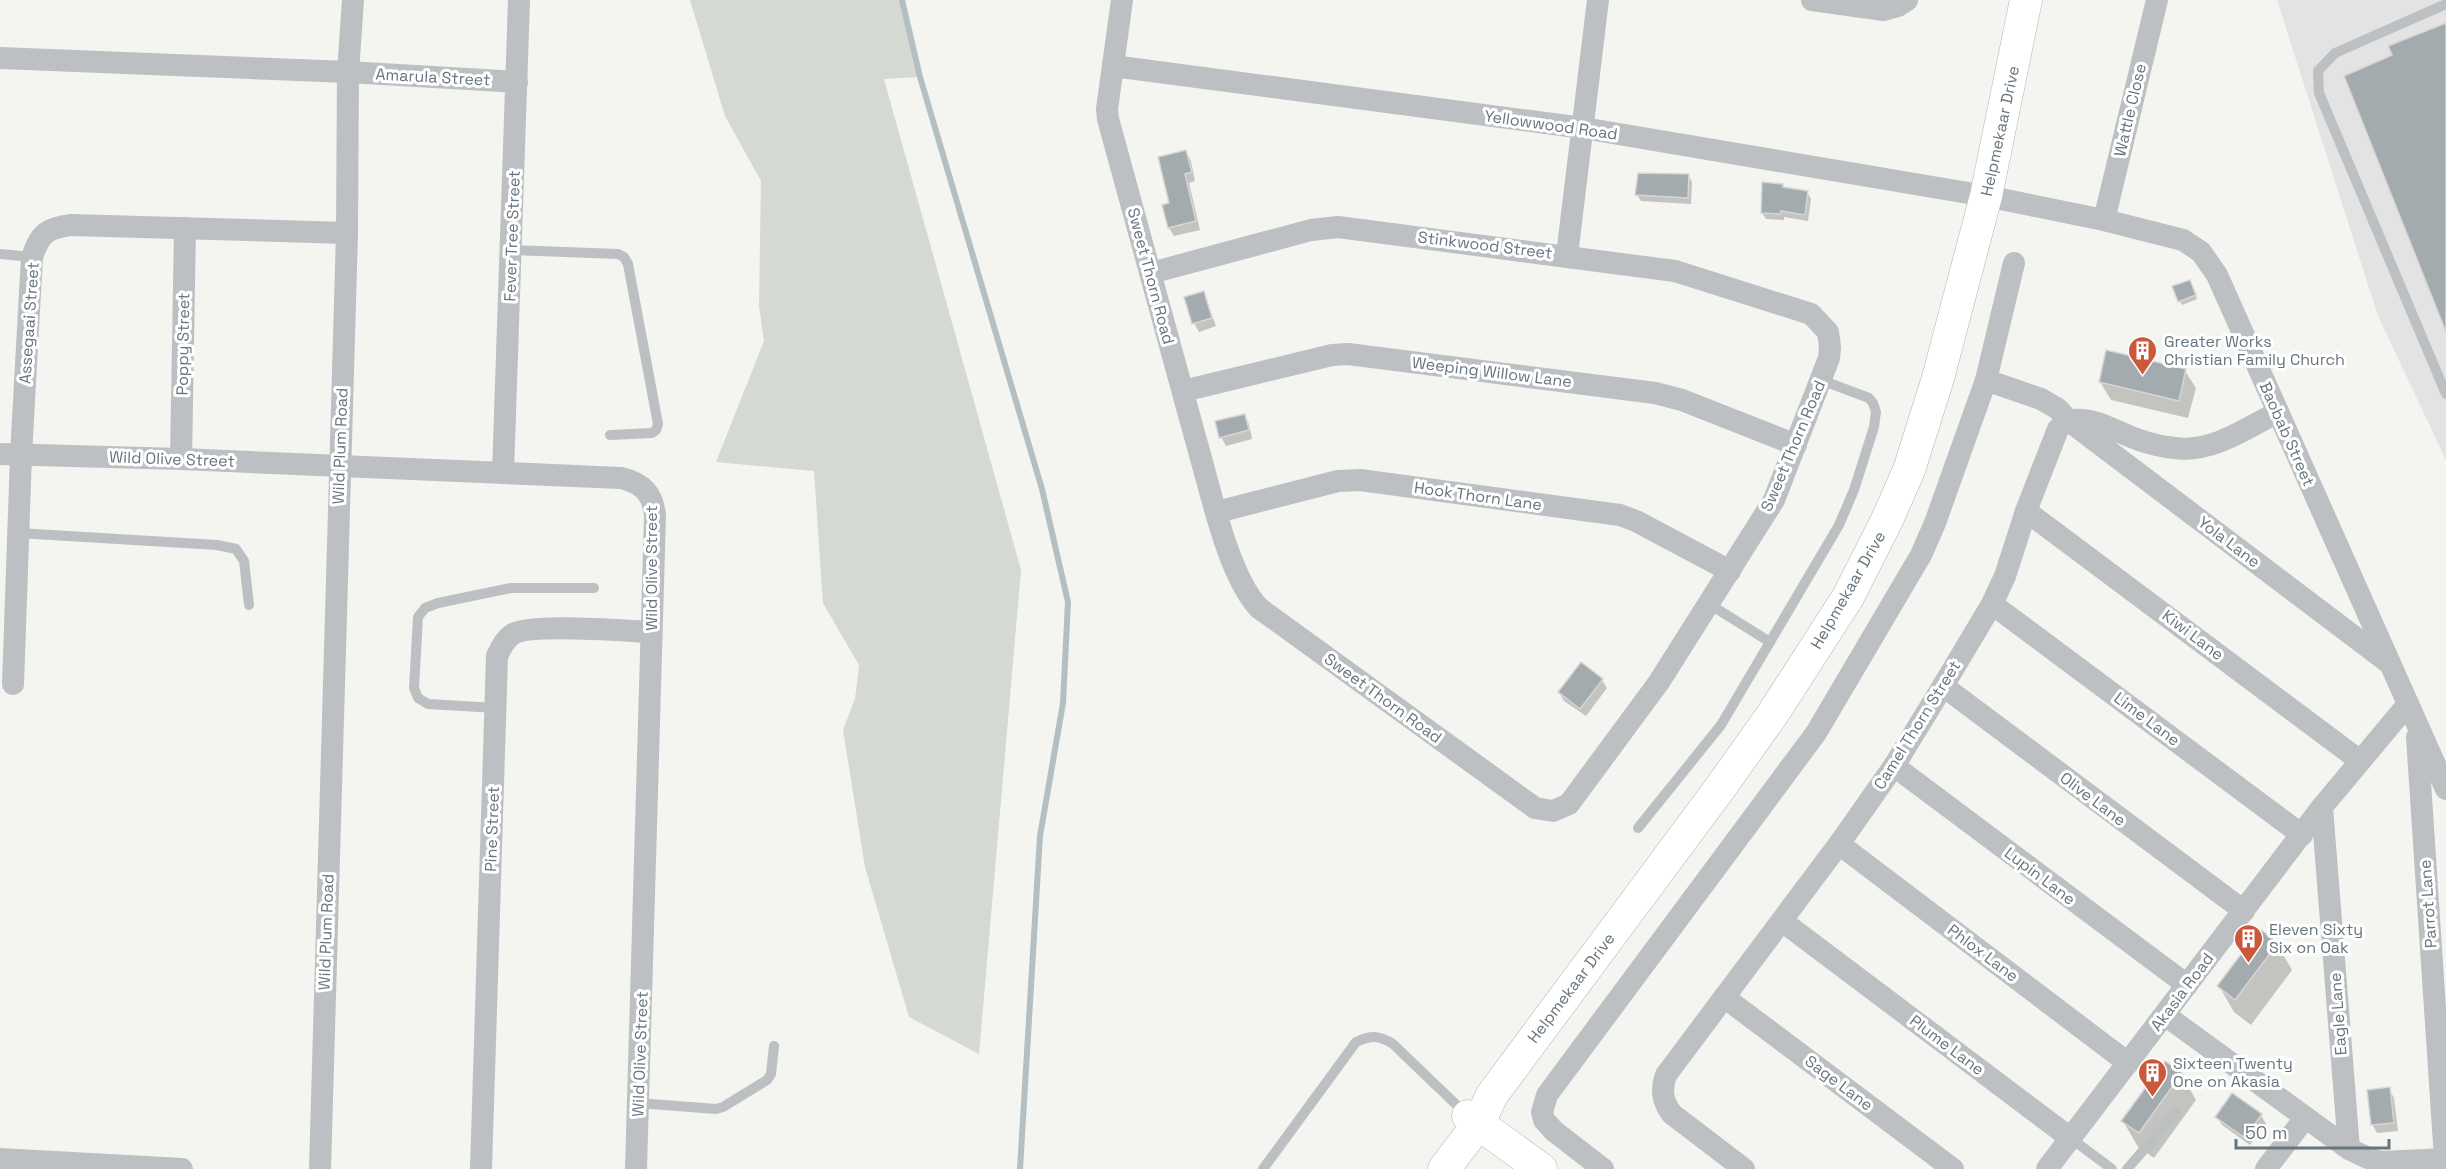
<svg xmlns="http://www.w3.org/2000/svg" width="2446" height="1169" font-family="'Space Grotesk',sans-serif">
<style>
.built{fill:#e2e3e2}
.green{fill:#d4d9d1}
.shadow{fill:#0003}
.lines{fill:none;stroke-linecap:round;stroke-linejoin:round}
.stream{stroke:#b4bfc2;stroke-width:6}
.building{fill:#a4abaf;stroke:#d6d6d4;stroke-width:1.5}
.secondary-casing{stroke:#afb4b7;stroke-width:33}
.lane{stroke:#bcc0c2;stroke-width:10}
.street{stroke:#bcc0c2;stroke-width:22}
.secondary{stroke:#fff;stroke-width:32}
.labels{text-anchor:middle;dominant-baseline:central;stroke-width:6;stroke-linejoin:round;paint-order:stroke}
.street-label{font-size:16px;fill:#67757e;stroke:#fff}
.poi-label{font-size:16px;fill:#67757e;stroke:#fff;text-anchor:start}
</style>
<rect width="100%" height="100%" fill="#f4f4f1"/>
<path class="built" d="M 2277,0 L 2446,0 L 2446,460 L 2378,316 Z"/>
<path class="green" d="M 690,0 L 904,0 L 920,77 L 884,79 L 1021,570 L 979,1054 L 909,1017 L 865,867 L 843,730 L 855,699 L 859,665 L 823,603 L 814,471 L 716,462 L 764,341 L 759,306 L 761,181 L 725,116 Z"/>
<g class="shadow">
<path d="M 1186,152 L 1191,161 L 1195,181 L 1189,183 L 1200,230 L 1174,236 L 1169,228 L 1164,206 L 1171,204 Z"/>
<path d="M 1688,175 L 1692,182 L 1691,204 L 1641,201 L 1637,195 Z"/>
<path d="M 1782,185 L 1784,189 L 1807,192 L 1811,199 L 1808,221 L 1784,217 L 1784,220 L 1766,219 L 1762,213 Z"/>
<path d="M 2192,285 L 2197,299 L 2182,305 L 2180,301 Z"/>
<path d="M 1203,292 L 1216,326 L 1199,332 L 1194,323 Z"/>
<path d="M 2185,371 L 2196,388 L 2188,418 L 2111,400 L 2100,382 Z"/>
<path d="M 1244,416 L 1249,424 L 1252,439 L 1226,446 L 1221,437 Z"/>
<path d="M 1602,680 L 1607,688 L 1586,716 L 1564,701 L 1559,692 Z"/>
<path d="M 2277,944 L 2292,970 L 2251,1025 L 2234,1012 L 2219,986 Z"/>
<path d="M 2181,1074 L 2196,1100 L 2154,1158 L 2138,1147 L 2123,1121 Z"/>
<path d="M 2389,1089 L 2394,1098 L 2398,1131 L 2377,1133 L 2372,1124 Z"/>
<path d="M 2261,1115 L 2266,1124 L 2250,1145 L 2222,1125 L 2217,1117 Z"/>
</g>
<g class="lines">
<path class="stream" d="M 902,0 L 920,77 L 1042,489 L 1068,602 L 1063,703 L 1040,836 L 1020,1169"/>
</g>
<g class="building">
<path d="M 2446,23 L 2446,332 L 2344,76 L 2392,55 L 2388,46 Z"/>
<path d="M 1186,150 L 1192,172 L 1185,174 L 1196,221 L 1168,228 L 1162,205 L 1169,203 L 1158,157 Z"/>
<path d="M 1638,173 L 1689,174 L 1688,198 L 1635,195 Z"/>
<path d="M 1762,182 L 1783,184 L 1783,187 L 1808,191 L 1805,215 L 1781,211 L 1781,214 L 1761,213 Z"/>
<path d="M 2190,280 L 2196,295 L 2178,302 L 2172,286 Z"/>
<path d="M 1204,291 L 1212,318 L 1192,324 L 1184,297 Z"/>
<path d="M 2106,350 L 2186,369 L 2179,401 L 2099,382 Z"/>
<path d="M 1245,414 L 1249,430 L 1219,438 L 1215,421 Z"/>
<path d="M 1581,662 L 1603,679 L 1580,709 L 1558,692 Z"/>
<path d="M 2260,929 L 2278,943 L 2235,1000 L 2217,986 Z"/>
<path d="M 2165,1061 L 2182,1073 L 2139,1133 L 2121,1121 Z"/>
<path d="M 2390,1087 L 2394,1123 L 2371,1125 L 2367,1090 Z"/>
<path d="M 2232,1093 L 2262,1114 L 2245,1138 L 2215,1117 Z"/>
</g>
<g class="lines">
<defs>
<g id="secondary">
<path d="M 1468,1116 L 1541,1169"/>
<path d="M 1444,1169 L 1479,1123 L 1492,1095 L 1720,788 L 1772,715 L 1848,597 L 1887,520 L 1909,470 L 1938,378 L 1986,196 L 2026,0"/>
</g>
</defs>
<use href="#secondary" class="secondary-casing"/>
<g class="lane">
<path d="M 2446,4 L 2335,53 L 2318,71 L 2319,93 L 2446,394"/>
<path d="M 512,250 L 618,254 L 624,257 L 628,264 L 658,424 L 656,430 L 652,433 L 610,435"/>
<path d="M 0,254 L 32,257"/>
<path d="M 18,533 L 217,545 L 236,549 L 244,561 L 249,605"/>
<path d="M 1709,604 L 1770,642"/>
<path d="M 496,708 L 428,704 L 418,698 L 414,688 L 418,617 L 425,608 L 438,603 L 511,588 L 594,588"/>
<path d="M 1638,828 L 1721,725 L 1839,525 L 1854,490 L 1874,427 L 1876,412 L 1873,403 L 1869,398 L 1821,380"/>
<path d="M 638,1103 L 716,1109 L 723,1107 L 767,1080 L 771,1074 L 774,1046"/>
<path d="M 2069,1137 L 2112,1169"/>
<path d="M 1263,1169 L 1356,1042 C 1371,1035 1379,1035 1393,1044 L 1466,1114"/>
<path d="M 2127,1169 L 2176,1113"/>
</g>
<g class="street">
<path d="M 1122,0 L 1107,109 L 1108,119 C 1138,227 1167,336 1197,444 C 1210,488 1228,576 1259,608 L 1535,808 L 1553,811 L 1569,804 L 1659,682 L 1774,500 L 1829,358 L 1830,347 L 1828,332 L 1811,314 L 1675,271 L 1338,227 L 1311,230 L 1151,273"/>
<path d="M 1812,0 L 1884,10 L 1898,6 L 1907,0"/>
<path d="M 0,58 L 348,72 L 517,82"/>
<path d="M 1113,66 L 1583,128 L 1986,196 L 2104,220 L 2183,240 L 2201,252 L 2217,275 L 2446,789"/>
<path d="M 2104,220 L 2157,0"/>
<path d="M 1567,255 L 1598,0"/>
<path d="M 1986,380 L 2041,399 L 2058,409 L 2069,421 L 2389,663"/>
<path d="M 1183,391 L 1332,355 L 1348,354 L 1655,393 L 1682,400 L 1796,445"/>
<path d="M 0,454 L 181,459 L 621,478 C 642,483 653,493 655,516 L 636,1169"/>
<path d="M 181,459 L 185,228"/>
<path d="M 503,473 L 519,0"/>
<path d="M 2026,511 L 2359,760"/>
<path d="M 1217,512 L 1338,481 L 1360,480 L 1620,515 L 1636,521 L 1730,571"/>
<path d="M 1992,604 L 2302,835"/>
<path d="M 13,684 L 21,455 L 32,257 C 40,234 46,228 71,225 L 347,233"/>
<path d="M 1943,686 L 2244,911"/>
<path d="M 2417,737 L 2445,1159"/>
<path d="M 1894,766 L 2187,985"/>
<path d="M 2322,807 L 2349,1149"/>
<path d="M 1839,844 L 2128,1063"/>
<path d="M 1782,921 L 2069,1137"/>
<path d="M 1724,997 L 1953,1169"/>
<path d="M 2165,1015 L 2349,1149 L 2368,1158 L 2381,1162 L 2446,1159"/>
<path d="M 0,1159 L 182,1169"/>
<path d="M 320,1169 L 347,233 L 348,72 L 353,0"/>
<path d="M 481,1169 L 497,656 C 501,648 505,639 513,634 C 532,623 625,631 651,632"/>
<path d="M 1603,1169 L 1554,1131 L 1544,1120 L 1542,1112 L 1547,1095 L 1816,733 L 1921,555 L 1935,523 L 1986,380 L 2014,263"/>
<path d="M 1744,1169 L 1672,1114 C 1662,1101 1661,1090 1666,1075 L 1839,844 L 1894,766 L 1943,686 L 1992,604 L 2005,576 L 2026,511 L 2058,429 C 2063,424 2068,420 2074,420 C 2095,417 2120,434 2139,440 C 2151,444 2163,447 2175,448 C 2212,453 2247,428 2278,412"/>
<path d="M 2047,1169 L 2322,807 L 2408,704"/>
<path d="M 2266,1169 L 2305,1118"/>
</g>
<use href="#secondary" class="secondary"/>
</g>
<defs>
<symbol id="building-pin" viewBox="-11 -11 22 30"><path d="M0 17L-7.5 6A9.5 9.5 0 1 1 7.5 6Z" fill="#cb583a" stroke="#fff"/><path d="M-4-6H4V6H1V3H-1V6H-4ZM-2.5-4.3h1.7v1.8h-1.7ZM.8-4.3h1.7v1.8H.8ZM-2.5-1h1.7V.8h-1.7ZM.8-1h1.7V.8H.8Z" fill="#fff"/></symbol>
</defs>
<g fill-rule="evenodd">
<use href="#building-pin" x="2126" y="334" width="33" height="45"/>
<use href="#building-pin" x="2232" y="922" width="33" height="45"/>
<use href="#building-pin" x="2136" y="1056" width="33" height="45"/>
</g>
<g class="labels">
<g class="street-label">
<text transform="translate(433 77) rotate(3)">Amarula Street</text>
<text transform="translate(2130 110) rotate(-77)">Wattle Close</text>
<text transform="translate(1551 125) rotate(8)">Yellowwood Road</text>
<text transform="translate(2000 131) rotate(-78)">Helpmekaar Drive</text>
<text transform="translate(512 236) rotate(-88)">Fever Tree Street</text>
<text transform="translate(1485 245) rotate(7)">Stinkwood Street</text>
<text transform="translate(1151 276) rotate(75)">Sweet Thorn Road</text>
<text transform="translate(29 323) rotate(-86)">Assegaai Street</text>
<text transform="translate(183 344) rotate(-89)">Poppy Street</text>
<text transform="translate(1492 372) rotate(7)">Weeping Willow Lane</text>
<text transform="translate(2287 434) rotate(66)">Baobab Street</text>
<text transform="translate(340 446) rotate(-88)">Wild Plum Road</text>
<text transform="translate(1793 446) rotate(-67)">Sweet Thorn Road</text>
<text transform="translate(172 459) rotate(2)">Wild Olive Street</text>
<text transform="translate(1478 496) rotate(8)">Hook Thorn Lane</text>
<text transform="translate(2229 542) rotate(37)">Yola Lane</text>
<text transform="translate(651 568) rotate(-90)">Wild Olive Street</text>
<text transform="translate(1848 590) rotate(-60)">Helpmekaar Drive</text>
<text transform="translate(2193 635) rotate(37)">Kiwi Lane</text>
<text transform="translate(1383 698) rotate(36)">Sweet Thorn Road</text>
<text transform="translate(2147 719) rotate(37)">Lime Lane</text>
<text transform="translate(1917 725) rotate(-58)">Camel Thorn Street</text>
<text transform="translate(2093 799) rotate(37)">Olive Lane</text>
<text transform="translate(492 829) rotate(-88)">Pine Street</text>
<text transform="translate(2040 876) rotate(37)">Lupin Lane</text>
<text transform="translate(2428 904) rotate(-94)">Parrot Lane</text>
<text transform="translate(326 932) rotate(-88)">Wild Plum Road</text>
<text transform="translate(1983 953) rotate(37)">Phlox Lane</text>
<text transform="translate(1571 988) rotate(-53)">Helpmekaar Drive</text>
<text transform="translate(2182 992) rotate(-53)">Akasia Road</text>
<text transform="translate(2338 1014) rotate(-94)">Eagle Lane</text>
<text transform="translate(1947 1045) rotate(37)">Plume Lane</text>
<text transform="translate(640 1054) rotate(-88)">Wild Olive Street</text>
<text transform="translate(1839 1083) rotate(37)">Sage Lane</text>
</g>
<g class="poi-label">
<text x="2164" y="341">Greater Works<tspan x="2164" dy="18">Christian Family Church</tspan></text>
<text x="2269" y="929">Eleven Sixty<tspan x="2269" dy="18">Six on Oak</tspan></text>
<text x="2173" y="1063">Sixteen Twenty<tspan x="2173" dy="18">One on Akasia</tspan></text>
</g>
</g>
<path d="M2236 1139v9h153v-9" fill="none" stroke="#67757e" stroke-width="3"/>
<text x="2245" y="1139" font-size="18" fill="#67757e" stroke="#ffffff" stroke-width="4.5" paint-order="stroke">50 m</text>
</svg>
